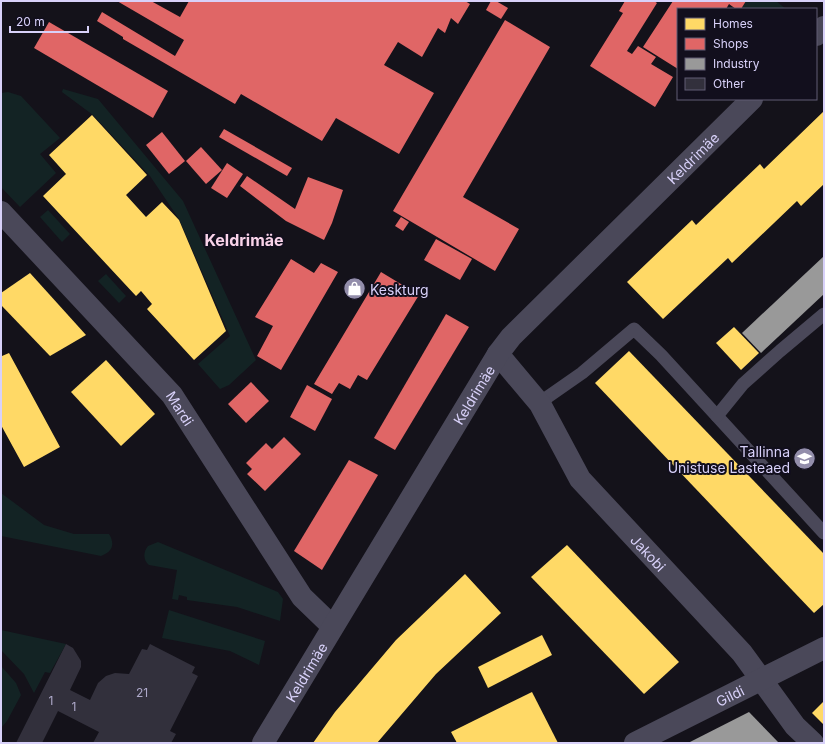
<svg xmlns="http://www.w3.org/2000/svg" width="825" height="744" font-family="Inter,sans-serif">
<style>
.green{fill:#132324}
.homes{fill:#ffd966}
.shops{fill:#e06666}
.industry{fill:#999}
.building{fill:#32303c}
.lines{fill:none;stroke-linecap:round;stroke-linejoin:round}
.lane{stroke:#4a4859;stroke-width:13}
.street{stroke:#4a4859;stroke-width:22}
.labels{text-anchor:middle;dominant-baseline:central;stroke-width:4;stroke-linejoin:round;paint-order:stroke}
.number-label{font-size:12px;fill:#aea9ca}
.street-label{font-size:14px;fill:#d8d1f9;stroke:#120f1d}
.poi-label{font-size:14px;fill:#d8d1f9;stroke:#120f1d;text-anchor:start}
.quarter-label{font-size:16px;font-weight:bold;fill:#f9d3e9;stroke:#120f1d}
</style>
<rect width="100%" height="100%" fill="#14121a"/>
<g class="green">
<path d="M 746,1 L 776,1 L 786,9 L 741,9 Z"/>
<path d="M 63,89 L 98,99 L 183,201 L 256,360 L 229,385 L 220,389 L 198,364 L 230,336 L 179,219 L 150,176 L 93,115 L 62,92 Z"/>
<path d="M 8,92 L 21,96 L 60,138 L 40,154 L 56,173 L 20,207 L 1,187 L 1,93 Z"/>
<path d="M 48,210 L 70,234 L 62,242 L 40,217 Z"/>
<path d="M 106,274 L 126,296 L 119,303 L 98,281 Z"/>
<path d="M 1,493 L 44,525 L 74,534 L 109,534 C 115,544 113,551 101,556 L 1,536 Z"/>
<path d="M 158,542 L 278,592 L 283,599 L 280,621 L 237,607 L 187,600 L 187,597 L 179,595 L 178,600 L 172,599 L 177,570 L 149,565 C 143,560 143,552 148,546 Z"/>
<path d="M 169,610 L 265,641 L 259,665 L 230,651 L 162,638 Z"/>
<path d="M 1,630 L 66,644 L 50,673 L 45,672 L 34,693 L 24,674 L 1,650 Z"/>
<path d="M 1,666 L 16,683 L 21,695 L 7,721 L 1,728 Z"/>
</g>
<g class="homes">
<path d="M 824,111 L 824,184 L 801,206 L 797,201 L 732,263 L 728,258 L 663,319 L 627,282 L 692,220 L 696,225 L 760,164 L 764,169 Z"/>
<path d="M 92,115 L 147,175 L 126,195 L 146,217 L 162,202 L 179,220 L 226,331 L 194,360 L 147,309 L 152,304 L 141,291 L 136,296 L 43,196 L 66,174 L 49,155 Z"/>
<path d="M 30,273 L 86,335 L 50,356 L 1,305 L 1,293 Z"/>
<path d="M 734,327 L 759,353 L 741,370 L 716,343 Z"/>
<path d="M 629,351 L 824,554 L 824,604 L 814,613 L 595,383 Z"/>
<path d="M 9,353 L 60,447 L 24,467 L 1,425 L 1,354 L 2,356 Z"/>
<path d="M 106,360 L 155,414 L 121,446 L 71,392 Z"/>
<path d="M 567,545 L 679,662 L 644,694 L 531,577 Z"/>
<path d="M 465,574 L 501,613 L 436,674 L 377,743 L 313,743 L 335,712 L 396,640 Z"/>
<path d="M 542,635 L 552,655 L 488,688 L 478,667 Z"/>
<path d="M 532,692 L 558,743 L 457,743 L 451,732 Z"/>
<path d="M 824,701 L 824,725 L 812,713 Z"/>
</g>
<g class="shops">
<path d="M 117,1 L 151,1 L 180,17 L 189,1 L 465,1 L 470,4 L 458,24 L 451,18 L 445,33 L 438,28 L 422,57 L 398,42 L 384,65 L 434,93 L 399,154 L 336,118 L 322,141 L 241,94 L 235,104 L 123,39 L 123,37 L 97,21 L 102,12 L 175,56 L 184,40 Z"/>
<path d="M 491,1 L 496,1 L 508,8 L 501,19 L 486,10 Z"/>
<path d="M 625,1 L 654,1 L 657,3 L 627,51 L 632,54 L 638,46 L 656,57 L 651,64 L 673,77 L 655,107 L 590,66 L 623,13 L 619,11 Z"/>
<path d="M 673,1 L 746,1 L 741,9 L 736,9 L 729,4 L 726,9 L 678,9 L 678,69 L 643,47 Z"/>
<path d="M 505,20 L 550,47 L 463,197 L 519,229 L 495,271 L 393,211 Z"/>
<path d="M 49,22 L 168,91 L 153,118 L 34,48 Z"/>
<path d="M 224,129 L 292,168 L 287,176 L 219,137 Z"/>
<path d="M 162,132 L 185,161 L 169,174 L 146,145 Z"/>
<path d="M 201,147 L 222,170 L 206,184 L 186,161 Z"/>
<path d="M 227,163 L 243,174 L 227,198 L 211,188 Z"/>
<path d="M 247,176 L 295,209 L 308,177 L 343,190 L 332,223 L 324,240 L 286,221 L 240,186 Z"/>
<path d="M 401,217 L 409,222 L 403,231 L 395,226 Z"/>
<path d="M 436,239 L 472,259 L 460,280 L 424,260 Z"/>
<path d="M 291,259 L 314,273 L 321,263 L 338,272 L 281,370 L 257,356 L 273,326 L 255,317 Z"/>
<path d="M 381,272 L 419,295 L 367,380 L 358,375 L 350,389 L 339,383 L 332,394 L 314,384 Z"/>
<path d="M 446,314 L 469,327 L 395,450 L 374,438 Z"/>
<path d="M 251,382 L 269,401 L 246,423 L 228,404 Z"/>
<path d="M 307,385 L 332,399 L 315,431 L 290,417 Z"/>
<path d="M 284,437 L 301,454 L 265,491 L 247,474 L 252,469 L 246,463 L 266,443 L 272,449 Z"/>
<path d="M 349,460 L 378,475 L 322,570 L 294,551 Z"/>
</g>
<g class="industry">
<path d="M 824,256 L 824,294 L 761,353 L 742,333 Z"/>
<path d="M 749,712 L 779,743 L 688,743 Z"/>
</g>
<path class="building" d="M 66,644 L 73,648 L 81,661 L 81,667 L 70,690 L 90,700 L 98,683 L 106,676 L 115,673 L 129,674 L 142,649 L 147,650 L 150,644 L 195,667 L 192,673 L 198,676 L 170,731 L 176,734 L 171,743 L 93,743 L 99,732 L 58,711 L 42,743 L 16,743 Z"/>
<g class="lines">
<g class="lane">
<path d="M 539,403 L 582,373 L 634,329 L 661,355 L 824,533"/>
<path d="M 717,416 L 743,384 L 780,351 L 824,314"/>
</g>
<g class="street">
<path d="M 816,35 L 824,27"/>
<path id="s1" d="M 1,212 L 172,395 L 302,597 L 332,626"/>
<path id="s2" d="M 498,354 L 540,404 L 580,479 L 742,653 L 795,726 L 813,743"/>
<path id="s3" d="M 263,743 L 498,354 L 511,337 L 752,99"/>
<path id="s4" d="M 635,743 L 824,648"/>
</g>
</g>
<defs>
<symbol id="shop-disc" viewBox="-11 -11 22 22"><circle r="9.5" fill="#938eab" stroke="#120f1d"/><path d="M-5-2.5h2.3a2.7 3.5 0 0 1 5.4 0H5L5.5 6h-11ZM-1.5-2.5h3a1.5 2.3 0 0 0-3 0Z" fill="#fff"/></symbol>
<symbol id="school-disc" viewBox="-11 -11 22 22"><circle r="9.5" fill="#938eab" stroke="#120f1d"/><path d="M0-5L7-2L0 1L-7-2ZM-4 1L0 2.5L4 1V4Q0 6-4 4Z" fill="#fff"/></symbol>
</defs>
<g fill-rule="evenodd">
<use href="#shop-disc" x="342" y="276" width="25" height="25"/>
<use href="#school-disc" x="792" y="446" width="25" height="25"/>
</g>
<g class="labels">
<g class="number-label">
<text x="142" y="692">21</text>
<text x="51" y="700">1</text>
<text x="74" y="706">1</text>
</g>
<g class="street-label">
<text stroke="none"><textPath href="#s3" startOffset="731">Keldrimäe</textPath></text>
<text stroke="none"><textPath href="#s3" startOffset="407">Keldrimäe</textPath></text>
<text stroke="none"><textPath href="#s1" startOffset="266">Mardi</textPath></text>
<text stroke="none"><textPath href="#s2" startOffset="251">Jakobi</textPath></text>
<text stroke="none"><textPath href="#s3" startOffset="83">Keldrimäe</textPath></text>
<text stroke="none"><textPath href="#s4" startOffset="106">Gildi</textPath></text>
</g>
<g class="poi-label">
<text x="370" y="289">Keskturg</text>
<text x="790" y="451" text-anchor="end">Tallinna<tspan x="790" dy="16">Unistuse Lasteaed</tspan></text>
</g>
<g class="quarter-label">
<text x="244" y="240">Keldrimäe</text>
</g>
</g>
<rect width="825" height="744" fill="none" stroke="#d8d1f9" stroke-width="4"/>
<rect x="677" y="8" width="140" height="92" fill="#120f1d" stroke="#615d75"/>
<rect x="685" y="18" width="20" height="12" fill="#ffd966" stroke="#615d75"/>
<text x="713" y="28" font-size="12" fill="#d8d1f9">Homes</text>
<rect x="685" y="38" width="20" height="12" fill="#e06666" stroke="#615d75"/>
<text x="713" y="48" font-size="12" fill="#d8d1f9">Shops</text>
<rect x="685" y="58" width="20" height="12" fill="#999999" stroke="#615d75"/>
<text x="713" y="68" font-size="12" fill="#d8d1f9">Industry</text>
<rect x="685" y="78" width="20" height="12" fill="#32303c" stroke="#615d75"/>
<text x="713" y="88" font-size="12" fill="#d8d1f9">Other</text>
<path d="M10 26v6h78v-6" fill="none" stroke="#d8d1f9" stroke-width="2"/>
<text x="16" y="26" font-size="12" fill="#d8d1f9" stroke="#120f1d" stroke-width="3" paint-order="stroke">20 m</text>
</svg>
